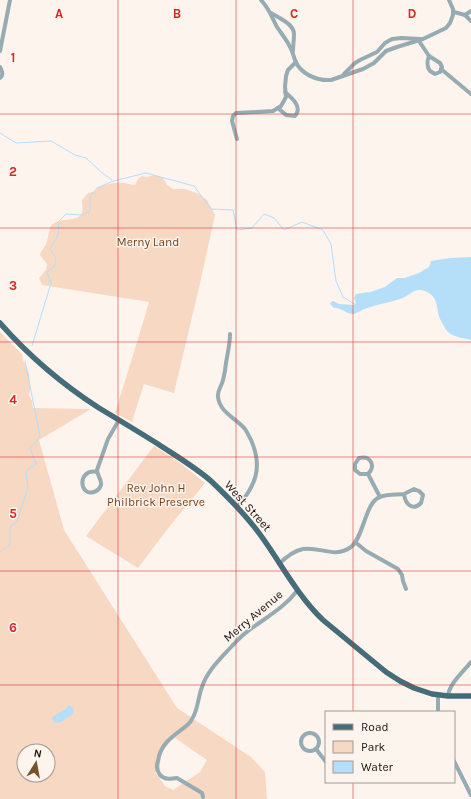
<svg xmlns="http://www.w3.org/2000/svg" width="471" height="799" font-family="Karla,sans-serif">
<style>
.green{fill:#f6d8c3;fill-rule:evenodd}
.water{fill:#b5def9}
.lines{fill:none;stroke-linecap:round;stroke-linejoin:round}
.stream{stroke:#b5def9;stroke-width:1}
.minor{stroke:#96abb2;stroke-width:4}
.major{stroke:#456c79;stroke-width:5.5}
.grid{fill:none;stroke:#d62828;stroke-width:1;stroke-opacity:0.55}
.labels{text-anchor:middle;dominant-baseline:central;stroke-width:3;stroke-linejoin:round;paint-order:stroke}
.park-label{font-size:12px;fill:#75441b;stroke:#fef4ee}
.street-label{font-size:12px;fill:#1c140e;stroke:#fef4ee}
.grid-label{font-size:13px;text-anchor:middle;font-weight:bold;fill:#d62828;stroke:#fef4ee;stroke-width:3;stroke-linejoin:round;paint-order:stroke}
</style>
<rect width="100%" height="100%" fill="#fef4ee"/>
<g class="green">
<path d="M 155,175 L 163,178 L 167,185 L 173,189 L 185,189 L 199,194 L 207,200 L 215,215 L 198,292 L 174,393 L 144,384 L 132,422 L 115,413 L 138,339 L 149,302 L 42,285 L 39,278 L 46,270 L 47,264 L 40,255 C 41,250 44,248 46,244 C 50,236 47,226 56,222 C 64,218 77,222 82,213 C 83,210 82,204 82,200 L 88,193 L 96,191 L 98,187 C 106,184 116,182 125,183 C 129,184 131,185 135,185 L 138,179 L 142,176 L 146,177 Z"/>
<path d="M 0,332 L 22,354 L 23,360 L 29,373 L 30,388 L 29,395 L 32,401 L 33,408 L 91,409 L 39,440 L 64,530 L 177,708 L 251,757 L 265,772 L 267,799 L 0,799 ZM 175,738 L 207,760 L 200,772 L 173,790 L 165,786 L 155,772 L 160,771 C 159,756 163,746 175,738 ZM 24,751 L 48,751 L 48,775 L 24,775 Z"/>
<path d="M 154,446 L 180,463 L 205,483 L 169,527 L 138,568 L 86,536 Z"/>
</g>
<g class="water">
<path d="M 471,257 L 471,340 C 464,338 453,337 448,332 C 445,329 442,322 440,319 C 436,309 439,298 427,292 C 414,286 411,296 400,299 C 389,303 378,304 367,308 C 364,309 355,314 354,314 C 346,314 341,307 334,308 L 330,304 L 331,302 L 333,301 L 339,304 L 354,305 L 356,303 L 354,298 L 356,294 L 370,292 L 385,287 L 397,278 L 405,278 L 419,273 L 429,267 L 431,261 L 450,258 Z"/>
<path d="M 68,705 L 69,705 L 73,708 L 74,711 L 71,716 C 65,718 60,725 54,722 L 52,718 C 57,712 66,712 68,705 Z"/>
</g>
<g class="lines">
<g class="stream">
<path d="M 0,133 L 16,143 L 51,141 L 75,155 L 86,158 L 100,171 L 112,180"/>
<path d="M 32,346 L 51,283 L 47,272 L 54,267 L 56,258 L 50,249 L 58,235 L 59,221 L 66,214 L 83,215 L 90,211 L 90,197 L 97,188 L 113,181 L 146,173 L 194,186 L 211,209 L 233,210 L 237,230 L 252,228 L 264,214 L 274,218 L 284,230 L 302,222 L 323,230 L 331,244 L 336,281 L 343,297 L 356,305"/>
<path d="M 0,552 L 10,545 L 10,527 L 17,521 L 28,487 L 26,471 L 36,464 L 30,448 L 40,436 L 25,361"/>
</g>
<g class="minor">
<path d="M 261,0 C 270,10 271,16 277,27 C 281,33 286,39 289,45 C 292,50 293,54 295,60 C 300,74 317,81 331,80 L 363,69 L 374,63 L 386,51 L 397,47 L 423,39 L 446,28 L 450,23 L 453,15 L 453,9 L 449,0"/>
<path d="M 454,12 L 465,15 L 471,21"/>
<path d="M 271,13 C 279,18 294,24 294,34 C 294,40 293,45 293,51"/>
<path d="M 465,15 L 471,11"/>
<path d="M 419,41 L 429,56"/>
<path d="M 0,51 L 10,0"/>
<path d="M 429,56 L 440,63 L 442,67 L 440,72 L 435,74 L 430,71 C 427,67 427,61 429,56 Z"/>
<path d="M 0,67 C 2,71 4,75 0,78"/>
<path d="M 441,69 L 471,94"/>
<path d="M 344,74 L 355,63 L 360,60 L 377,52 L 385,43 L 392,39 L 401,38 L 421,39"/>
<path d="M 278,108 L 286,115 L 295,116 C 303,107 292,98 285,92"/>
<path d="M 237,139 L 232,121 L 233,116 L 236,113 L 257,112 L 273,111 L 281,106 L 286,97 L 285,87 L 286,76 L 288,70 L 296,62"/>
<path d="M 230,334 C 230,347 226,358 225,371 C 224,374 224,377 223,380 C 222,386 217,390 218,397 C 220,413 236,418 245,429 C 247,432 249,436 251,440 C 263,467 256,486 237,507"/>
<path d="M 97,472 C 77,468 79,497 94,492 C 97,491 100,488 101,485 C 102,480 97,475 97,470 L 108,439 L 119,420"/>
<path d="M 368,474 C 376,466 371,455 359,458 L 355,464 L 355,470 L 360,474 L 368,474 L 380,497"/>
<path d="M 355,542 L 366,551 L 398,569 L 402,575 L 403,581 L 406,589"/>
<path d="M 279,564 C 286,557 293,551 303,549 C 320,546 334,559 351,547 C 364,537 365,502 380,497 C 388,494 396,495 404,494 C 405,503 412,512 421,503 L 423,495 L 419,491 L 414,489 L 404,494"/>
<path d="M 448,696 C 449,684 463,672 471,662"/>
<path d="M 438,712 L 438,695"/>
<circle cx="310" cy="742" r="9"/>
<path d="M 316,749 L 326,762"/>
<path d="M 454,761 L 471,795"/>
<path d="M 203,797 L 202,793 L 177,778 C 171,779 165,780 160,775 C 157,771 156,766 158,761 C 160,746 170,738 181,730 C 185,727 190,724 192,719 C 198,710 198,697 202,687 C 207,671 221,658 232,646 C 237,641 242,635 248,631 C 265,618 284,608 297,591"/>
</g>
<path class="major" d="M 0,323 C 29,356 62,384 99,408 C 119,420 139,432 158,444 C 176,456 195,467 211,481 C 230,499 249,518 264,540 C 283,567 299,597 323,620 L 386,672 L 400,681 L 414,688 L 432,694 L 448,696 L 471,696"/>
</g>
<path class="grid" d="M 118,0 L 118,799M 236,0 L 236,799M 353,0 L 353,712M 0,114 L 471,114M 0,228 L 471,228M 0,342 L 471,342M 0,457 L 471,457M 0,571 L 471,571M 0,685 L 471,685M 353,782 L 353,799"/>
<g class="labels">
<g class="park-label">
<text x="148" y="242">Merny Land</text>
<text x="156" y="488">Rev John H<tspan x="156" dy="14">Philbrick Preserve</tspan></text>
</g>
<g class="street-label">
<text transform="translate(248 506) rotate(48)">West Street</text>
<text transform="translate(253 616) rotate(-40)">Merry Avenue</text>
</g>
</g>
<g class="grid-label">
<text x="59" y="18">A</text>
<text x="177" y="18">B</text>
<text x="294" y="18">C</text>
<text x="412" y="18">D</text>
<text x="13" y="62">1</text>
<text x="13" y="176">2</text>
<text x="13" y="290">3</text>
<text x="13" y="404">4</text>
<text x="13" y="518">5</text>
<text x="13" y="632">6</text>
</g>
<rect x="325" y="711" width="130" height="72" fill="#fef4ee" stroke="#a49a94"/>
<rect x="333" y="724" width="20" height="6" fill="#456c79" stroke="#a49a94"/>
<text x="361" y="731" font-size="12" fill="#1c140e">Road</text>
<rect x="333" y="741" width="20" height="12" fill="#f6d8c3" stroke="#a49a94"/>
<text x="361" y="751" font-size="12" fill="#1c140e">Park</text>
<rect x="333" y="761" width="20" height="12" fill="#b5def9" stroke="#a49a94"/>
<text x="361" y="771" font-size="12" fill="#1c140e">Water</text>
<g transform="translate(36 763) rotate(11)"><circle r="19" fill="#fef4ee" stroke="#a49a94"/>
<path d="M0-3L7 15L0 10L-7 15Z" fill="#77512d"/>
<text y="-6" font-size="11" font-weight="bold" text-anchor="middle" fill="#1c140e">N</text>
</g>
</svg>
